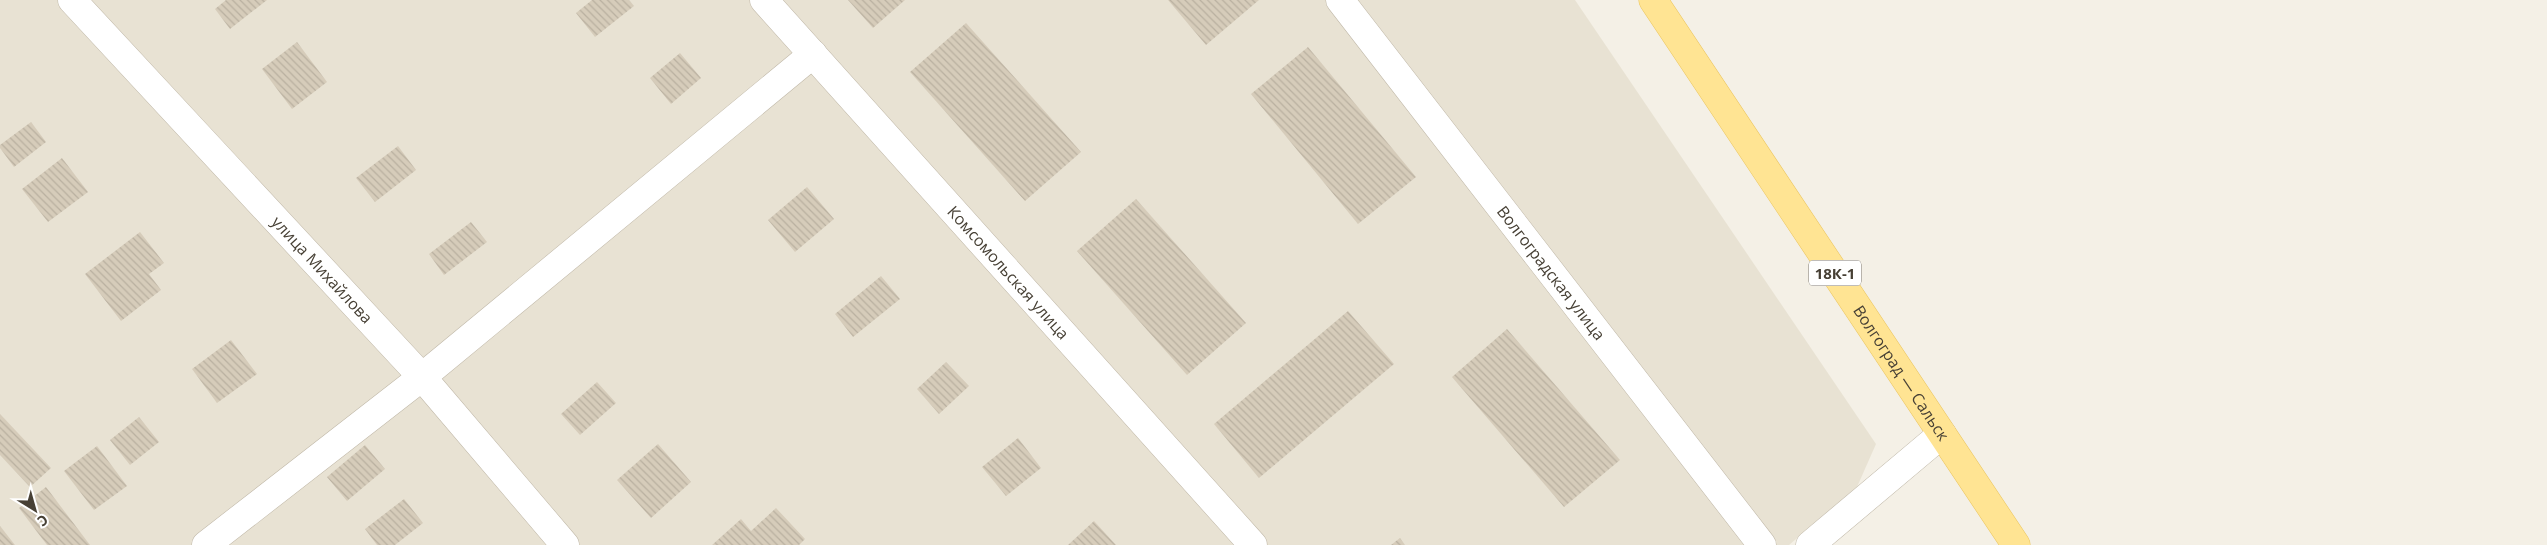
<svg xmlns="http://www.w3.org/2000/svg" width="2547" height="545" font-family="'Open Sans',sans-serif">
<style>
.residential{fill:#e8e2d3}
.building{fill:url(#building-back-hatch)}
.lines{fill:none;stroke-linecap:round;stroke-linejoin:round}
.street-casing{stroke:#c0b8a8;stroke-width:29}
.primary-casing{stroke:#eac45d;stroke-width:29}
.street{stroke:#fff;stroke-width:28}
.primary{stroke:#ffe493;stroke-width:28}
.labels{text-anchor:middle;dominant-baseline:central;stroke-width:4;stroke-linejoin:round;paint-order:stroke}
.shield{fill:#fff;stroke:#7e7972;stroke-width:1}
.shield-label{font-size:15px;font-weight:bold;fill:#474035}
.street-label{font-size:16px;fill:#474035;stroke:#fff}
</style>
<defs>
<pattern id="building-back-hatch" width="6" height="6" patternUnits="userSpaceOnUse" patternTransform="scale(1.25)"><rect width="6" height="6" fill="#d6ccba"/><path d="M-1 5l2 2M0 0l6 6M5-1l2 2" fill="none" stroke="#b9b0a0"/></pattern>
</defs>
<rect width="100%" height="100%" fill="#f4f0e6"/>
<path class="residential" d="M 0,0 L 1575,0 L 1876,444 L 1857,487 L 1789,545 L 0,545 Z"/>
<g class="building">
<path d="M 226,0 L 267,0 L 230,29 L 215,9 Z"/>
<path d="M 592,0 L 629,0 L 634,6 L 595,37 L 576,13 Z"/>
<path d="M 848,0 L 905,0 L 873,28 Z"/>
<path d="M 1168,0 L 1259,0 L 1206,45 Z"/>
<path d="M 966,23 L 1081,152 L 1025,201 L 910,72 Z"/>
<path d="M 297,42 L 327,82 L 292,109 L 262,69 Z"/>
<path d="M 1308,47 L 1416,177 L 1358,224 L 1251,94 Z"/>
<path d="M 680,53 L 701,78 L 671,104 L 650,78 Z"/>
<path d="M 31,122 L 46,142 L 14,167 L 0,148 L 0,145 Z"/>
<path d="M 398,146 L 416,170 L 375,202 L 356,178 Z"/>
<path d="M 62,158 L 88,192 L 48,222 L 22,189 Z"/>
<path d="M 807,187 L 834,219 L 795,252 L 768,220 Z"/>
<path d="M 1136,199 L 1246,323 L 1187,375 L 1077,251 Z"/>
<path d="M 471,222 L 487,242 L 444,275 L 429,254 Z"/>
<path d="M 140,232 L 164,263 L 149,274 L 161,290 L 121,321 L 85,274 Z"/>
<path d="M 881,276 L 900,299 L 853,337 L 835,314 Z"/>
<path d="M 1348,311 L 1394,364 L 1259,478 L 1214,424 Z"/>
<path d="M 1507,329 L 1620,460 L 1564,507 L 1452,377 Z"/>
<path d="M 231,340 L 257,374 L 217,403 L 192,369 Z"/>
<path d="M 946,362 L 969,386 L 939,414 L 917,389 Z"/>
<path d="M 597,382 L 616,403 L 580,435 L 561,414 Z"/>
<path d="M 0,414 L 51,468 L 30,487 L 0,455 Z"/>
<path d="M 139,417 L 159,442 L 130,465 L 110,440 Z"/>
<path d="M 1018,438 L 1041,468 L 1006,496 L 982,467 Z"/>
<path d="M 658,444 L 691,482 L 651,518 L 617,480 Z"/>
<path d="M 365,445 L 385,469 L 347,501 L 327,477 Z"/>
<path d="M 97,446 L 127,486 L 94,510 L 64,471 Z"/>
<path d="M 46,487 L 90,545 L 47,545 L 19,508 Z"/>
<path d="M 404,499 L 423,523 L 395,545 L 377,545 L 365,529 Z"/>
<path d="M 776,508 L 805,539 L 799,545 L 712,545 L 741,519 L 751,531 Z"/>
<path d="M 1094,521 L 1116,545 L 1068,545 Z"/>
<path d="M 0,526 L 15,545 L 0,545 Z"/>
<path d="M 1400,538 L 1405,545 L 1391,545 Z"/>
</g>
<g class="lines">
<defs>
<g id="street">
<path id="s1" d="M 72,0 L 422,377 L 565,545"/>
<path id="s2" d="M 764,0 L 1253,545"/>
<path id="s3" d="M 1340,0 L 1762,545"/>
<path d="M 206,545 L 422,377 L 813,54"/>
<path d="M 1810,545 L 1942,434"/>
</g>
<g id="primary">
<path id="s4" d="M 1653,0 L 2016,545"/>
</g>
</defs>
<use href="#street" class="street-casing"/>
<use href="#primary" class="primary-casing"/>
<use href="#street" class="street"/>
<use href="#primary" class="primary"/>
</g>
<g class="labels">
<rect class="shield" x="1809" y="260.5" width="52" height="25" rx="4"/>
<g class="shield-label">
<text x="1835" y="273">18К-1</text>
</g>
<g class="street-label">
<text stroke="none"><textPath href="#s1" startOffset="368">улица Михайлова</textPath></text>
<text stroke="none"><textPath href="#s2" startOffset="366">Комсомольская улица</textPath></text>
<text stroke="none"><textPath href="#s3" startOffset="345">Волгоградская улица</textPath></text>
<text stroke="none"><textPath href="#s4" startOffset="448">Волгоград — Сальск</textPath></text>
</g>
</g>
<g transform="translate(35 510) rotate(143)" stroke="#ffffff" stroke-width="4" paint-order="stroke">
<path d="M0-4L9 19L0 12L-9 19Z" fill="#474035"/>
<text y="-8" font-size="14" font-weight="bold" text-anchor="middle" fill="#474035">С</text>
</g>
</svg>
